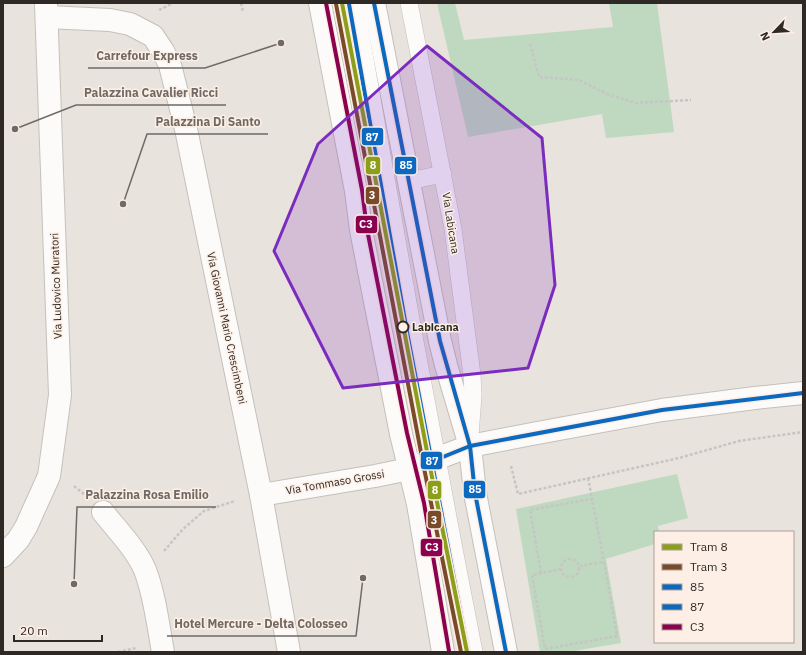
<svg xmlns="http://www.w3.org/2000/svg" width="806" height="655" font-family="'IBM Plex Sans',sans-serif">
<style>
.green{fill:#bed9c0}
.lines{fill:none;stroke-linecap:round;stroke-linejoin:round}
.lane-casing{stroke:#c4c0bb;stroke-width:18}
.street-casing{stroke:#c4c0bb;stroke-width:24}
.secondary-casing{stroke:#c4c0bb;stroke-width:24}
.path{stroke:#c7c5c3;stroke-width:2.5;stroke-dasharray:3 2;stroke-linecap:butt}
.lane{stroke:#fcfbfa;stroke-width:17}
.street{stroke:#fcfbfa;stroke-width:22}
.secondary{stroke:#fcfbfa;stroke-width:22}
.bus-1-casing{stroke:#fdefe5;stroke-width:7}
.bus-2-casing{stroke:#fdefe5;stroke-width:7}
.bus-3-casing{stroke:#fdefe5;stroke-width:7}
.bus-1{stroke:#0c69bf;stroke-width:4}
.bus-2{stroke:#0c69bf;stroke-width:4}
.bus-3{stroke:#8b004f;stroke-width:4}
.tram-1-casing{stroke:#fdefe5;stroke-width:7}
.tram-2-casing{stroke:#fdefe5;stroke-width:7}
.tram-1{stroke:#8c9f1a;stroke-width:4}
.tram-2{stroke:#7a4b2a;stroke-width:4}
.marked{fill:#7b2cbf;fill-opacity:0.2;stroke:#7b2cbf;stroke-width:3;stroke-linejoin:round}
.stop-dot{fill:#fdefe5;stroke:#2e2925;stroke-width:2}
.labels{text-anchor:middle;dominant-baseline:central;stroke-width:3;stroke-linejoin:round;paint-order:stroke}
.street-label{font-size:11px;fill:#2e2925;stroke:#fdefe5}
.stop-label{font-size:11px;font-weight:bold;fill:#2e2925;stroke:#fdefe5;text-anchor:start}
.leader{fill:none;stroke:#6f6a65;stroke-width:1.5}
.callout-dot{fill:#6f6a65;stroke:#fdefe5;stroke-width:1.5}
.callout-label{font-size:12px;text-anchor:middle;font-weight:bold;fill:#6f6a65;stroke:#fdefe5;stroke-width:3;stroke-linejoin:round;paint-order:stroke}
.line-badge{stroke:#fdefe5;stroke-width:1.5}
.badge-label{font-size:11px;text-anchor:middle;font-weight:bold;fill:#fff}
</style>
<rect width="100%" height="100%" fill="#e9e3dd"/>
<g class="green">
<path d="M 437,3 L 455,3 L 464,40 L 613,27 L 609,3 L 657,3 L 674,132 L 606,138 L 602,114 L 468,137 Z"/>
<path d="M 677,474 L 688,518 L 658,526 L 659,532 L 655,532 L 655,544 L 606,559 L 621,643 L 568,652 L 540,652 L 516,509 Z"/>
</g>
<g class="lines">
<defs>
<g id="lane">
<path d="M 355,3 L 413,331 L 454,549 L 474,652"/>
<path d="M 409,3 L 453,229 L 472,375 L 473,395 L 470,436"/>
<path d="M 409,181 L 443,174"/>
</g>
<g id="street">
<path d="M 47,17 L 110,20 L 130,24 L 153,36 L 163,51 L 170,65 L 186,129 L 261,495 L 289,652"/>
<path d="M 261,495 L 375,476 L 409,469 L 470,446 L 532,434 L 662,410 L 755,398 L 803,393"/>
<path d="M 103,512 C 117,530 136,549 145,570 C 155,596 158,625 163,652"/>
<path d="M 3,556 L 18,540 L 26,527 L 49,476 L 60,395 L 46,4"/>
</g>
<g id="secondary">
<path d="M 320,3 L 356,191 L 361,230 L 401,434 L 418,504 L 443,652"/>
<path d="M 374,3 L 440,341 L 446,365 L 470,446 L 475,493 L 506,652"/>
</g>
</defs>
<use href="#lane" class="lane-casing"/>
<use href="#street" class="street-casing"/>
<use href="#secondary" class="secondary-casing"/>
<g class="path">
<path d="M 241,3 L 243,12"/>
<path d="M 159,10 L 173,3"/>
<path d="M 530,44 L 539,77 L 579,80 L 607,94 L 636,103 L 691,100"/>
<path d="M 511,466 L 518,494 L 679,458 L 739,441 L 803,432"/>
<path d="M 588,478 L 592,499"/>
<path d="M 74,486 L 84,494"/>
<path d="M 164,551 L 183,529 L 204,511 L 235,501"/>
<circle cx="570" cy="568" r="9"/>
<path d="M 561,569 L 532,575 L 545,649 L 617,636 L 604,562 L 580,566"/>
<path d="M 541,573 L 530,510 L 592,499 L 604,562"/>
<path d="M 118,652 L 136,648"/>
</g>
<use href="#lane" class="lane"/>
<use href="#street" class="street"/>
<use href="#secondary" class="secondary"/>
<defs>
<g id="bus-1">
<path d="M 374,3 L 440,341 L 470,446 L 475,493 L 506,652"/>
<path d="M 438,459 L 470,446 L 662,410 L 803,393"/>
</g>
<path id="bus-2" d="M 349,4 L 407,332 L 468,652"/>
<path id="bus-3" d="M 326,3 L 362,190 L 367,229 L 407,433 L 424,503 L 449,651"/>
</defs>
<use href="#bus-1" class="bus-1-casing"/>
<use href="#bus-2" class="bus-2-casing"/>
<use href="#bus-3" class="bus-3-casing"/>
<use href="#bus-1" class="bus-1"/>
<use href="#bus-2" class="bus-2"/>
<use href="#bus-3" class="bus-3"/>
<defs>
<path id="tram-1" d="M 342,3 L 429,462 L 467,652"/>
<path id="tram-2" d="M 336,4 L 423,463 L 461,652"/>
</defs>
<use href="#tram-1" class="tram-1-casing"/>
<use href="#tram-2" class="tram-2-casing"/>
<use href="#tram-1" class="tram-1"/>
<use href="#tram-2" class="tram-2"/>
</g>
<path class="marked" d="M 427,46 L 542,138 L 555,285 L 528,368 L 343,388 L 274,251 L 318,144 Z"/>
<circle class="stop-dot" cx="403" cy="327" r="5.5"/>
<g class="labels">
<g class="street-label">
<text transform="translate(451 223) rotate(81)">Via Labicana</text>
<text transform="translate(56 286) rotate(-92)">Via Ludovico Muratori</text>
<text transform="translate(227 328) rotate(78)">Via Giovanni Mario Crescimbeni</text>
<text transform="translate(335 482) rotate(-10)">Via Tommaso Grossi</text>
</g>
<g class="stop-label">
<text x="412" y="327">Labicana</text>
</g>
</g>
<path class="leader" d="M281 43L205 68H88M15 129L76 105H226M123 204L147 134H268M74 584L77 507H216M363 578L356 636H167"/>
<g class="callout-dot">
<circle cx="281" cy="43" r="4"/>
<circle cx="15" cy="129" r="4"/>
<circle cx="123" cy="204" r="4"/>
<circle cx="74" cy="584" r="4"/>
<circle cx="363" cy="578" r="4"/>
</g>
<g class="callout-label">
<text x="147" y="60">Carrefour Express</text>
<text x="151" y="97">Palazzina Cavalier Ricci</text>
<text x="208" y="126">Palazzina Di Santo</text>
<text x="147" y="499">Palazzina Rosa Emilio</text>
<text x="261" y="628">Hotel Mercure - Delta Colosseo</text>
</g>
<g class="line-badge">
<rect x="361" y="127" width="23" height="19" rx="4" fill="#0c69bf"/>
<rect x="365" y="156" width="16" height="19" rx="4" fill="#8c9f1a"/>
<rect x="394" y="156" width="23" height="19" rx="4" fill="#0c69bf"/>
<rect x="365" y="186" width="15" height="19" rx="4" fill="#7a4b2a"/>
<rect x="355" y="215" width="23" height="19" rx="4" fill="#8b004f"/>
<rect x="420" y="451" width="23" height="19" rx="4" fill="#0c69bf"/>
<rect x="463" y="480" width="23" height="19" rx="4" fill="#0c69bf"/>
<rect x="427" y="480" width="15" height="20" rx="4" fill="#8c9f1a"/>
<rect x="427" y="510" width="15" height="19" rx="4" fill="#7a4b2a"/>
<rect x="420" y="538" width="23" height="19" rx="4" fill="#8b004f"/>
</g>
<g class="badge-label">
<text x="372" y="141">87</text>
<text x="373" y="169">8</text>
<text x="406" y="169">85</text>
<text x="372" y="199">3</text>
<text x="366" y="228">C3</text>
<text x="432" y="465">87</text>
<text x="475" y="493">85</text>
<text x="435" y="494">8</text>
<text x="434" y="524">3</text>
<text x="432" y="551">C3</text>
</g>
<rect width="806" height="655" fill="none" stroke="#2e2925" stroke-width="8"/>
<rect x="654" y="531" width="140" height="112" fill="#fdefe5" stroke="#aaa098"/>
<rect x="662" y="544" width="20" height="6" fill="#8c9f1a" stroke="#aaa098"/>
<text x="690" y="551" font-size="12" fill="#2e2925">Tram 8</text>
<rect x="662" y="564" width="20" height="6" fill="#7a4b2a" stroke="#aaa098"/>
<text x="690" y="571" font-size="12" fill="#2e2925">Tram 3</text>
<rect x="662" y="584" width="20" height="6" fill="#0c69bf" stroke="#aaa098"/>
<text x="690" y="591" font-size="12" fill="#2e2925">85</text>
<rect x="662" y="604" width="20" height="6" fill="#0c69bf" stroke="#aaa098"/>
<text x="690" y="611" font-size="12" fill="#2e2925">87</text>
<rect x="662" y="624" width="20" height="6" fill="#8b004f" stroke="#aaa098"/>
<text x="690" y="631" font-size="12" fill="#2e2925">C3</text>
<g transform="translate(774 32) rotate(245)" stroke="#fdefe5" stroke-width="3" paint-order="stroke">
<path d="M0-3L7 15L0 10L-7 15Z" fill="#2e2925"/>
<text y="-6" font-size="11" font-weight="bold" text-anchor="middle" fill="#2e2925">N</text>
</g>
<path d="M14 635v6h88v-6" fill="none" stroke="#2e2925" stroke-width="2"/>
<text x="20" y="635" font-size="12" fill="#2e2925" stroke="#fdefe5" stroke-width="3" paint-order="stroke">20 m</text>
</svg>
